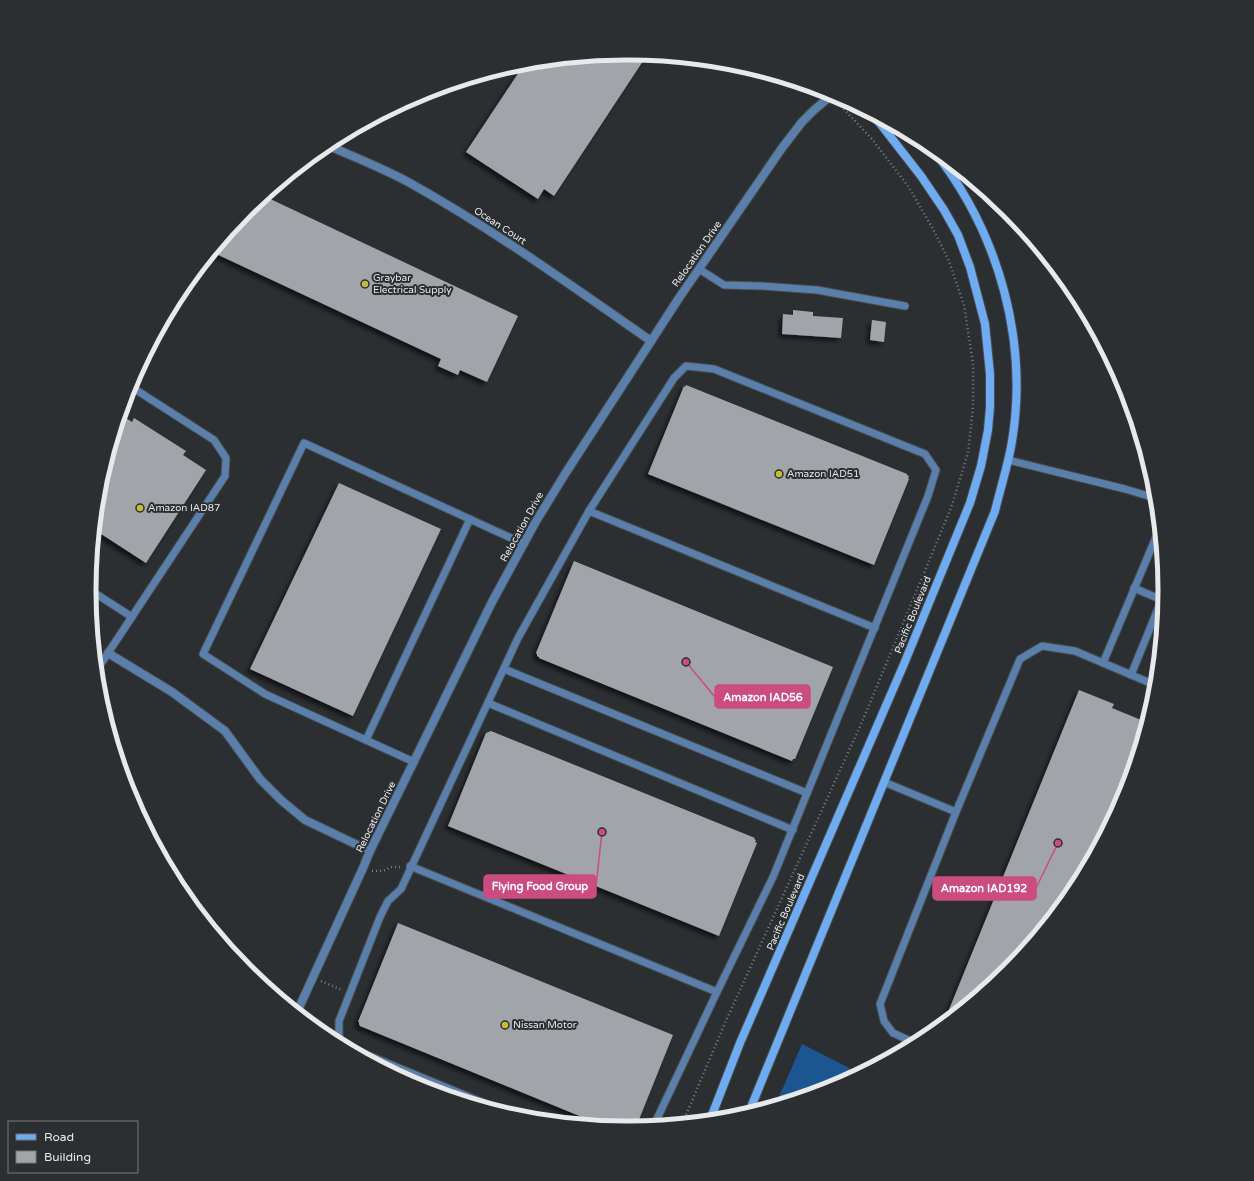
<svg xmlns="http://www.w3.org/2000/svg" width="1254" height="1181" font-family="'Varela Round',sans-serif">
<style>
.forest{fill:#1c5692}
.building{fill:#a1a4a8;filter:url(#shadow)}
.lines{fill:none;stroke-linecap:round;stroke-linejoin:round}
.service-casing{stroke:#4a4d50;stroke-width:9}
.minor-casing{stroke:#4a4d50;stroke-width:10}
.tertiary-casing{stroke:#4a4d50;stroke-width:10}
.secondary-casing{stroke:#4a4d50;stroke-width:10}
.path{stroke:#7b7e80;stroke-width:2.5;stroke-dasharray:1 3;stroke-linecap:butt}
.service{stroke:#597faa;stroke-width:7}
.minor{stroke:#597faa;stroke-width:8}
.tertiary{stroke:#597faa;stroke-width:8}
.secondary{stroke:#6fabf0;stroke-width:8}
.poi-dot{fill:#c9bb3a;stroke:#2c2f32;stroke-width:1.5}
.labels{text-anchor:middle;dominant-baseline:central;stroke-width:4;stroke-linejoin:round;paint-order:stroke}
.street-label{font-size:10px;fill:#e7e9eb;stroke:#2c2f32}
.poi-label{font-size:10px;fill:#e7e9eb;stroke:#2c2f32;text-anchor:start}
.rim{fill:none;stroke:#e7e9eb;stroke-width:5}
.leader{fill:none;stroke:#cb4c7f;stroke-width:1.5}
.callout-dot{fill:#cb4c7f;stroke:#2c2f32;stroke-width:1.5}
.callout{fill:#cb4c7f;stroke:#cb4c7f;stroke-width:1.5}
.callout-label{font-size:11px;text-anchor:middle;font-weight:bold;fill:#fff}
</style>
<defs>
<filter id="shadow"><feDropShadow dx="-3.5" dy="3.5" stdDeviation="2" flood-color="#0009"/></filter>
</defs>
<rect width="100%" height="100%" fill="#2c2f32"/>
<path class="forest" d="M 802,1044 L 859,1073 L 832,1087 L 776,1104 Z"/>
<g class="building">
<path d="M 627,53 L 647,55 L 554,196 L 544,189 L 538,199 L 466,152 L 525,63 Z"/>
<path d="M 264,196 L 518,316 L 487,382 L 460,370 L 458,375 L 438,366 L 441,359 L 212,252 L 247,210 Z"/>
<path d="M 793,310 L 813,312 L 813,316 L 843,318 L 841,338 L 782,334 L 783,314 L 793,315 Z"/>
<path d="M 872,320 L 886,322 L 884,342 L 870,340 Z"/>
<path d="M 686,385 L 907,474 L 907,475 L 909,476 L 908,478 L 909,479 L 874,565 L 648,474 L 684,386 L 685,387 Z"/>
<path d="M 121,415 L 132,422 L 134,418 L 186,451 L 183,455 L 206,470 L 146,563 L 95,530 L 100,485 Z"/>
<path d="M 339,483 L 441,529 L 353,716 L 250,669 Z"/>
<path d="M 574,561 L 833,667 L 795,759 L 793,759 L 792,761 L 539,658 L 539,657 L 537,656 L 537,654 L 536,653 Z"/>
<path d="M 1079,690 L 1114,704 L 1112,708 L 1146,722 L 1123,796 L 1074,889 L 1007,971 L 944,1022 Z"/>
<path d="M 491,731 L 755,838 L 754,839 L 756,840 L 755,842 L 757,843 L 719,936 L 448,826 L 486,733 Z"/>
<path d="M 398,923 L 673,1035 L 636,1127 L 627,1128 L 604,1126 L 360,1026 L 359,1024 L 359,1022 L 358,1022 Z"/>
</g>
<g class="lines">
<defs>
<g id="service">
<path d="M 699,269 L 724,285 L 761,286 L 817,290 L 905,306"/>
<path d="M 1008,460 L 1125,489 L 1155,498"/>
<path d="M 589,511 L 875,628"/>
<path d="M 1134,588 L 1162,600"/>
<path d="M 90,590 L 132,617"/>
<path d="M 1103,663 L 1159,530"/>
<path d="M 504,669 L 807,793"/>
<path d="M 97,670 L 108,653 L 225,476 L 226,458 L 214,440 L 130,386"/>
<path d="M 1131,675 L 1164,594"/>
<path d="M 488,703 L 793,830"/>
<path d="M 366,740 L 470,519"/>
<path d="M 414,762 L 265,694 L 203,654 L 304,443 L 524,544"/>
<path d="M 884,782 L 956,812"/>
<path d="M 410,866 L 717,992"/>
<path d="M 339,1043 L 339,1021 L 380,917 L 388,901 L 401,889 L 518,638 L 589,511 L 674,378 L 686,366 L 714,369 L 925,454 L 936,470 L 928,496 L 773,877 L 717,992 L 654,1125"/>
<path d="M 915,1043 L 893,1033 L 884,1021 L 880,1004 L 956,812 L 1020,659 L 1042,646 L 1075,651 L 1155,685"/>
<path d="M 343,1045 L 508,1113"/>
</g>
<g id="minor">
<path d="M 327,145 C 354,157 383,168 410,183 C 494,230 572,286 651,341"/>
<path d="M 108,653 L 172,692 L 225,731 L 260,779 L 281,800 L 305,820 L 370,851"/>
</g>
<path id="tertiary" d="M 297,1012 L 363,868 L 370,851 L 492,602 L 535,523 L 565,474 L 679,298 L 782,148 L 802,122 L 814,110 L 833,94"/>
<g id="secondary">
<path d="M 749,1112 L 995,511 C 1000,490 1007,468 1011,447 C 1030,343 999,233 934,151"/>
<path d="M 710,1120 L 740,1043 L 904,664 L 970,503 L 981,466 L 988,430 L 990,407 L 990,374 L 985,324 L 970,267 L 958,235 L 944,210 L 921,176 L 875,117"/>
</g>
</defs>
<use href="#service" class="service-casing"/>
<use href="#minor" class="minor-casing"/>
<use href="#tertiary" class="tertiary-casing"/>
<use href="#secondary" class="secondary-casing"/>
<g class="path">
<path d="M 372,871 L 380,871 L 386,870 L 390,867 L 402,867"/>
<path d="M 321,981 L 342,990"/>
<path d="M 683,1122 L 725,1023 L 862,722 L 951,508 L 968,453 L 973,407 L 973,364 L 964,305 L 949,261 L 933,229 L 908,186 L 871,138 L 837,102"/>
</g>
<use href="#service" class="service"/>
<use href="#minor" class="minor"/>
<use href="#tertiary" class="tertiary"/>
<use href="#secondary" class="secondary"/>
</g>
<g class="poi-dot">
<circle cx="365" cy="284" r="4"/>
<circle cx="779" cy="474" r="4"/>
<circle cx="140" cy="508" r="4"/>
<circle cx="505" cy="1025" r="4"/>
</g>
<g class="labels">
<g class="street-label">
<text transform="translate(500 226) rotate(33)">Ocean Court</text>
<text transform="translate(697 254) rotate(-55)">Relocation Drive</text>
<text transform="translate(522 527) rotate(-61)">Relocation Drive</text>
<text transform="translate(913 615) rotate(-68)">Pacific Boulevard</text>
<text transform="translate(376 817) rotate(-64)">Relocation Drive</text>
<text transform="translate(786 912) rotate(-67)">Pacific Boulevard</text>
</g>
<g class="poi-label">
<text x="373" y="278">Graybar<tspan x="373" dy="12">Electrical Supply</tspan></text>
<text x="787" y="474">Amazon IAD51</text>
<text x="148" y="508">Amazon IAD87</text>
<text x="513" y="1025">Nissan Motor</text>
</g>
</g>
<path d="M0 0H1254V1181H0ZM626 60H628A530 530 0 0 1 1158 590V591A530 530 0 0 1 628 1121H626A530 530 0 0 1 96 591V590A530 530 0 0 1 626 60Z" fill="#2c2f32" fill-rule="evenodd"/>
<path class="rim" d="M626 60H628A530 530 0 0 1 1158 590V591A530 530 0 0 1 628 1121H626A530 530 0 0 1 96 591V590A530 530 0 0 1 626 60Z"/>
<path class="leader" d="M686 662L715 697M602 832L596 886M1058 843L1036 888"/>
<g class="callout-dot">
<circle cx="686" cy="662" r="4"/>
<circle cx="602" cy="832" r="4"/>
<circle cx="1058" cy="843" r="4"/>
</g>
<g class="callout">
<rect x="715" y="685" width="95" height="23" rx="4"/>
<rect x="484" y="875" width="112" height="23" rx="4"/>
<rect x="933" y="877" width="103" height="23" rx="4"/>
</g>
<g class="callout-label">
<text x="763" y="701">Amazon IAD56</text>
<text x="540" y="890">Flying Food Group</text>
<text x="984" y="892">Amazon IAD192</text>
</g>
<rect x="8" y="1121" width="130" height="52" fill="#2c2f32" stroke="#77797c"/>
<rect x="16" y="1134" width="20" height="6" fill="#6fabf0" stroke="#77797c"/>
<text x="44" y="1141" font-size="12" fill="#e7e9eb">Road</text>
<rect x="16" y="1151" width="20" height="12" fill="#a1a4a8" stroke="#77797c"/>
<text x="44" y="1161" font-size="12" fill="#e7e9eb">Building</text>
</svg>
